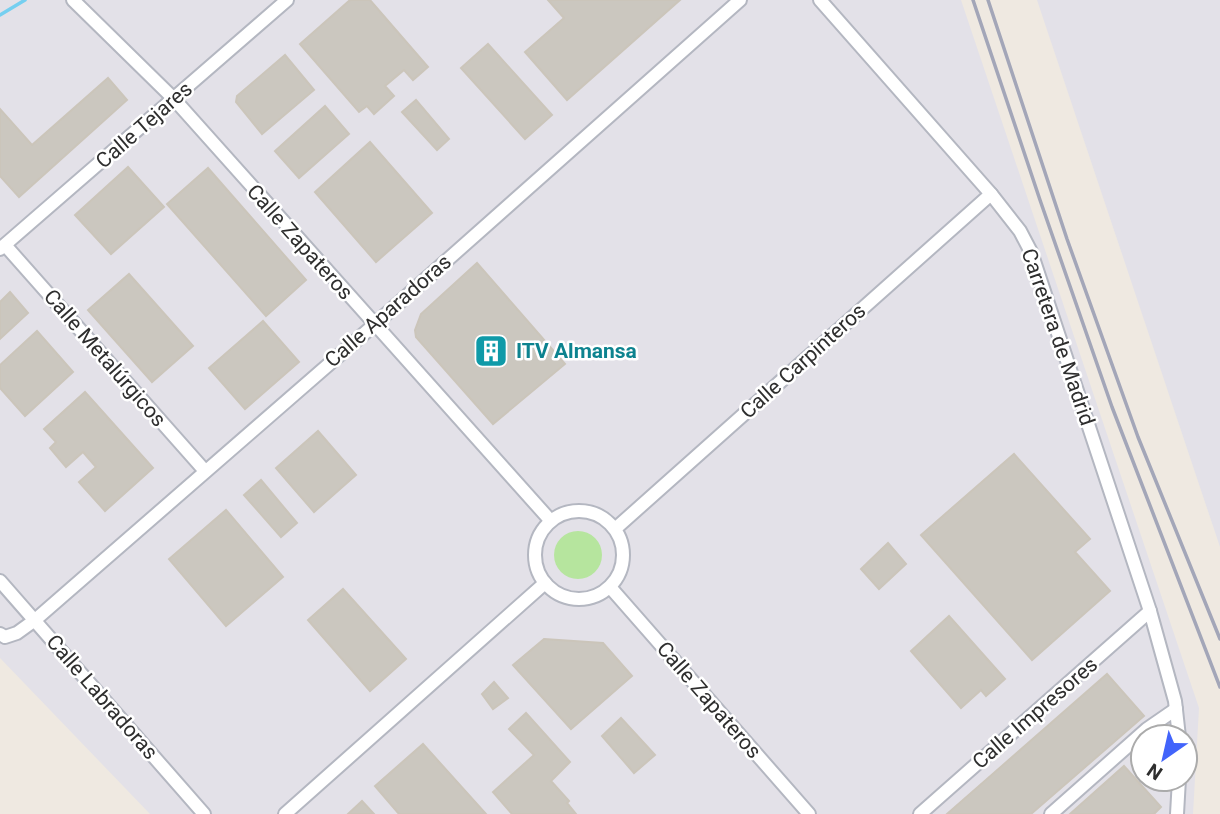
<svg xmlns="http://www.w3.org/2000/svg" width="1220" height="814" font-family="Roboto,sans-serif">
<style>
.industrial{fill:#e3e1e8;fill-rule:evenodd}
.green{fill:#b6e59e}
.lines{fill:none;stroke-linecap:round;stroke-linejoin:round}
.stream{stroke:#75cff0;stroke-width:3.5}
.building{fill:#cbc7bf;stroke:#cbc5ba;stroke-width:2}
.minor-casing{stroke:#b4b7c1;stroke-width:16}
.minor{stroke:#fff;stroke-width:12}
.rail{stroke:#a3a6b8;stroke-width:3.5}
.labels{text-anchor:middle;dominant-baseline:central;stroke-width:5;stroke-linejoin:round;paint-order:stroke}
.street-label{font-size:21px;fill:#2e2e2e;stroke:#fff}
.culture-label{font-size:21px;font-weight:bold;fill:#0d838f;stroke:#fff;text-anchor:start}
</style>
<rect width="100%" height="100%" fill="#efe9e1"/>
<g class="industrial">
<path d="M 0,0 L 961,0 L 1199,708 L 1193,814 L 150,814 L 0,658 ZM 1143,737 L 1185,737 L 1185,779 L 1143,779 Z"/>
<path d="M 1037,0 L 1220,0 L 1220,547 Z"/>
</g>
<circle class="green" cx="578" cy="555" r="24"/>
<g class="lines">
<path class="stream" d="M 0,15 L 25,0"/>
</g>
<g class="building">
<path d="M 350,0 L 370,0 L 428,67 L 413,80 L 404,70 L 385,86 L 394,96 L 374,114 L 367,106 L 359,112 L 300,44 Z"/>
<path d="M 548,0 L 680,0 L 567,100 L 525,52 L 564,18 Z"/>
<path d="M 488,44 L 552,115 L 525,139 L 461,68 Z"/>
<path d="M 285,55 L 314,90 L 262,134 L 236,102 L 237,96 Z"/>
<path d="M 108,78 L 127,100 L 19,197 L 0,176 L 0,109 L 32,145 Z"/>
<path d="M 416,100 L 449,139 L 437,150 L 402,112 Z"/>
<path d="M 325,106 L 349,134 L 299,178 L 275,151 Z"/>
<path d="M 370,142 L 432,213 L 376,262 L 315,192 Z"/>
<path d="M 128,167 L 164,207 L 111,254 L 75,215 Z"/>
<path d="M 208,168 L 306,280 L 266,316 L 167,204 Z"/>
<path d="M 477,263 L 565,364 L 493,424 L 416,337 L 415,330 L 421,314 Z"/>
<path d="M 129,274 L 193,346 L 152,382 L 88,310 Z"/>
<path d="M 10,292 L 28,313 L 0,339 L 0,302 Z"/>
<path d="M 263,321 L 299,362 L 245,409 L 209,368 Z"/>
<path d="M 37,331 L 73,372 L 25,416 L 0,388 L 0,365 Z"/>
<path d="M 85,392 L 153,468 L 105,511 L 79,482 L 96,467 L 83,452 L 66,467 L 50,448 L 56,442 L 44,429 Z"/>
<path d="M 318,431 L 356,475 L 314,512 L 276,468 Z"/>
<path d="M 1014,454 L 1090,539 L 1075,552 L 1110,591 L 1032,660 L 921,535 Z"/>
<path d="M 261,480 L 297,523 L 281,537 L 244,495 Z"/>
<path d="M 226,510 L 283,577 L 226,626 L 169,559 Z"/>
<path d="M 888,543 L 906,564 L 879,589 L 861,569 Z"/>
<path d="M 343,589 L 406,659 L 370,691 L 308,620 Z"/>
<path d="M 949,616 L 1005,679 L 986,696 L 981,690 L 961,708 L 911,651 Z"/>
<path d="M 544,639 L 603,643 L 632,676 L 571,729 L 513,665 Z"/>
<path d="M 1107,674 L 1144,716 L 1031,814 L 947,814 Z"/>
<path d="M 494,682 L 508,698 L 493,709 L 482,694 Z"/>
<path d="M 526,713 L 570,762 L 551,781 L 569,801 L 567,803 L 576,814 L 512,814 L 493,792 L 534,755 L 509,729 Z"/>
<path d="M 621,718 L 655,755 L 634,773 L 602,736 Z"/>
<path d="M 423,744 L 486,814 L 399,814 L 375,786 Z"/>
<path d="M 1124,766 L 1161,807 L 1154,814 L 1070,814 Z"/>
<path d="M 362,801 L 374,814 L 348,814 Z"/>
</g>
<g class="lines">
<defs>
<g id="minor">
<path d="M 73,0 L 174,99 L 550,520"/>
<path d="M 820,0 L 991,194 L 1020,231 L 1031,252 L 1150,611 L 1175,701 L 1179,737"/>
<path d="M 5,245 L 205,471"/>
<path d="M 0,249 L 287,0"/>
<circle cx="579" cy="555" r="44"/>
<path d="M 615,529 L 991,194"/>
<path d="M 0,581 L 204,814"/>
<path d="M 610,587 L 809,814"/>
<path d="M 0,634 L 5,637 L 17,633 L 35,620 L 374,325 L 740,0"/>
<path d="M 285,814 L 545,583"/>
<path d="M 920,814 L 1150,611"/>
<path d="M 1051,814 L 1147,729 L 1176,709"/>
<path d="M 1177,814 L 1179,779"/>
</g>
</defs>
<use href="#minor" class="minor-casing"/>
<use href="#minor" class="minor"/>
<g class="rail">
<path d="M 973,0 L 1040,200 L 1112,407 L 1220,687"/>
<path d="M 988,0 L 1067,239 L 1138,437 L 1220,639"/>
</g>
</g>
<defs>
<symbol id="building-square" viewBox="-11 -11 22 22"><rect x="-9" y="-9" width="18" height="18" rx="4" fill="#0f9aa8" stroke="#fff"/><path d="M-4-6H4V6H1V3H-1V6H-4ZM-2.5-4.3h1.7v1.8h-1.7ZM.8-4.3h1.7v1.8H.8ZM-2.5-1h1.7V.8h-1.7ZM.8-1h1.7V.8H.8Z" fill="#fff"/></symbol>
</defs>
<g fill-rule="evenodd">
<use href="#building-square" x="472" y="332" width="38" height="38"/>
</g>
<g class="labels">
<g class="street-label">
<text transform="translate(144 125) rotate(-41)">Calle Tejares</text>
<text transform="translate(300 242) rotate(48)">Calle Zapateros</text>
<text transform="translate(388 311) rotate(-41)">Calle Aparadoras</text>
<text transform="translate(1058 337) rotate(71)">Carretera de Madrid</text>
<text transform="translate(105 358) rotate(49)">Calle Metalúrgicos</text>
<text transform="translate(803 361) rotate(-42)">Calle Carpinteros</text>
<text transform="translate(102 697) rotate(49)">Calle Labradoras</text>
<text transform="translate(709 700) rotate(49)">Calle Zapateros</text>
<text transform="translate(1035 713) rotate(-41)">Calle Impresores</text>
</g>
<g class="culture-label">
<text x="516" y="351">ITV Almansa</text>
</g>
</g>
<g transform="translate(1164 758) rotate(214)"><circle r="33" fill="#ffffff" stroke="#ababab" stroke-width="2"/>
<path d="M0-5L12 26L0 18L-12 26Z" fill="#4264fb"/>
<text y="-10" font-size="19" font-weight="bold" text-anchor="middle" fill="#2e2e2e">N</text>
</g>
</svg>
